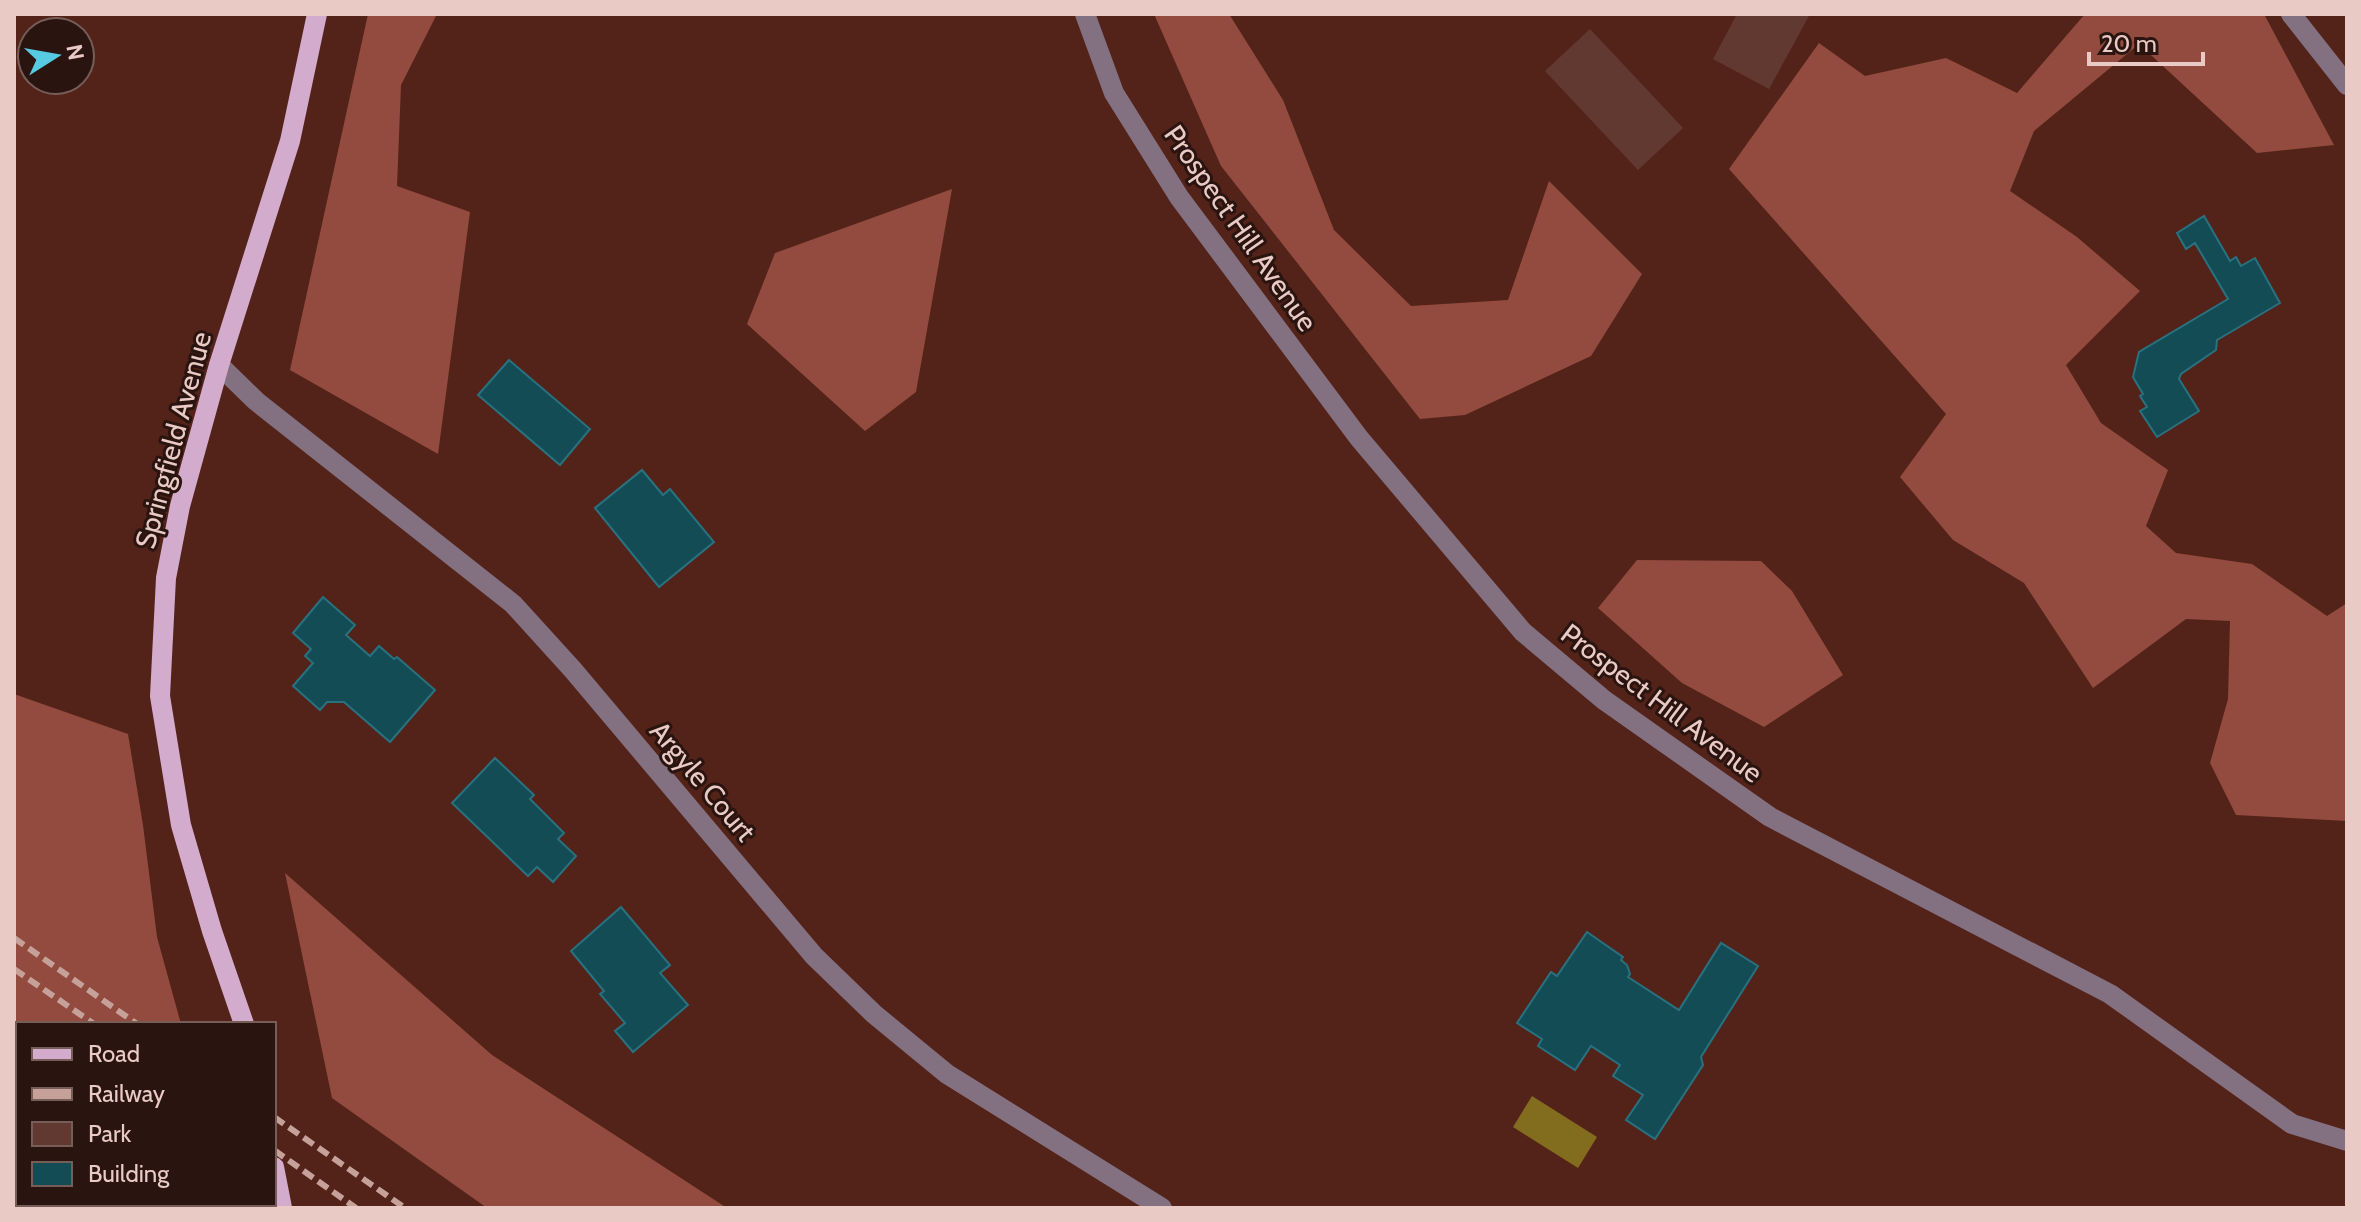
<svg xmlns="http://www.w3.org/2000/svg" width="2361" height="1222" font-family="Cabin,sans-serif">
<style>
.green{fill:#623931}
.forest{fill:#924b3e}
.water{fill:#826c1e}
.building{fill:#144c56;stroke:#287280;stroke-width:2}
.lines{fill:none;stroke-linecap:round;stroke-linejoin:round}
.minor{stroke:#837080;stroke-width:20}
.major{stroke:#d3abcc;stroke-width:20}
.rail{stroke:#c5a19a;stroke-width:6;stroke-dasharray:12 6;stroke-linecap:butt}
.labels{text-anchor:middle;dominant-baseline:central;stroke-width:6;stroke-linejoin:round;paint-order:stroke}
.street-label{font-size:28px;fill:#eacac4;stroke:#2a1410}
</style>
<rect width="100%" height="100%" fill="#53231a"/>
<g class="green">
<path d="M 1737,14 L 1810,14 L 1769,89 L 1713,59 Z"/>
<path d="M 1590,29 L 1683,128 L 1638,170 L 1545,71 Z"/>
</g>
<g class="forest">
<path d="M 368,14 L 437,14 L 401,85 L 397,186 L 470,212 L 438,454 L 290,370 Z"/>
<path d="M 1154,14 L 1229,14 L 1283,100 L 1334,230 L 1411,306 L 1508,300 L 1549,181 L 1642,274 L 1591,356 L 1465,415 L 1420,419 L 1221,166 Z"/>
<path d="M 2085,14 L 2264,14 L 2334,145 L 2257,153 L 2139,44 L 2034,131 L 2010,191 L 2077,237 L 2140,291 L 2066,365 L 2101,423 L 2168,470 L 2146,526 L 2176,553 L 2252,564 L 2327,616 L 2347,603 L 2347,821 L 2236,815 L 2210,763 L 2228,699 L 2230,621 L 2186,619 L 2093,688 L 2024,583 L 1953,540 L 1900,477 L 1946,414 L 1729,169 L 1819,43 L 1865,76 L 1946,58 L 2017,93 Z"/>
<path d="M 952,189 L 916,392 L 865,431 L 747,324 L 775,253 Z"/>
<path d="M 1637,560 L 1761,561 L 1792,591 L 1843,675 L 1764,727 L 1682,683 L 1598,608 Z"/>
<path d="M 14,694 L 128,734 L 143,825 L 157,937 L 181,1024 L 18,1024 L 18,1066 L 14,1063 Z"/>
<path d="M 285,873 L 492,1055 L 727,1208 L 487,1208 L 332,1098 Z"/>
</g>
<path class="water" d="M 1532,1096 L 1597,1137 L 1578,1168 L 1513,1127 Z"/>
<g class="building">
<path d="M 2204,216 L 2230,261 L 2236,257 L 2241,266 L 2255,258 L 2280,303 L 2217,340 L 2216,350 L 2181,374 L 2179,379 L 2199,411 L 2157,437 L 2140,411 L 2147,407 L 2140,396 L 2143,394 L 2133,377 L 2139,352 L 2228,299 L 2195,243 L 2186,249 L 2177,233 Z"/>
<path d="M 509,360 L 590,429 L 560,465 L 478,395 Z"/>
<path d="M 642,470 L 663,495 L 670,489 L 714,542 L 659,587 L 595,508 Z"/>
<path d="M 323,597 L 355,625 L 346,635 L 370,656 L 379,646 L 394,659 L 397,657 L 435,690 L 390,742 L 344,702 L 327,702 L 320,710 L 293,686 L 313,663 L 305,656 L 311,649 L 293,633 Z"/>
<path d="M 495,758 L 534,795 L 530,799 L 564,833 L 558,839 L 576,856 L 553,882 L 537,867 L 528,876 L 452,803 Z"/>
<path d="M 621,907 L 670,965 L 660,973 L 688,1005 L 633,1052 L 615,1031 L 625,1023 L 600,994 L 604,991 L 571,951 Z"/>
<path d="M 1587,932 L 1623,957 L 1621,960 L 1627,965 L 1630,974 L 1628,977 L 1679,1010 L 1721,943 L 1758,966 L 1701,1057 L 1703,1065 L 1655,1139 L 1626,1120 L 1643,1095 L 1613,1076 L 1620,1065 L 1591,1046 L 1575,1070 L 1538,1046 L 1542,1039 L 1517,1023 L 1551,972 L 1557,976 Z"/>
</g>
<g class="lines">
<g class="minor">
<path d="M 1085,14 L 1114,93 L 1179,197 L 1359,438 L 1523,632 L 1604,700 L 1770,817 L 2110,994 L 2292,1124 L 2347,1141"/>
<path d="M 2291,14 L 2347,85"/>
<path d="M 219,365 L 256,401 L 513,604 L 573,670 L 814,956 L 874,1014 L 947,1074 L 1162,1208"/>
</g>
<g class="major">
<path d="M 244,1024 L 212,931 L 181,825 L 160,696 L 166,578 L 180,506 L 219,365 L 290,141 L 317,14"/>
<path d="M 274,1167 L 282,1208"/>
</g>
<g class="rail">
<path d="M 14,938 L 137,1024"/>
<path d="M 14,969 L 94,1024"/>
<path d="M 274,1117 L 405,1208"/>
<path d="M 274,1150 L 356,1208"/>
</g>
</g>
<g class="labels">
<g class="street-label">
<text transform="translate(1241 228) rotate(55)">Prospect Hill Avenue</text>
<text transform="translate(173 440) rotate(-75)">Springfield Avenue</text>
<text transform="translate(1662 703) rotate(37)">Prospect Hill Avenue</text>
<text transform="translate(703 781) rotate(50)">Argyle Court</text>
</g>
</g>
<rect width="2361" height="1222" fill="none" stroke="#eacac4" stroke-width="32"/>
<rect x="16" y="1022" width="260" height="184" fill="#2a1410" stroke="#775d58" stroke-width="2"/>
<rect x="32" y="1048" width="40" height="12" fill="#d3abcc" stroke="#775d58" stroke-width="2"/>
<text x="88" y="1062" font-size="24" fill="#eacac4">Road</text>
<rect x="32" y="1088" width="40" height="12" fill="#c5a19a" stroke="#775d58" stroke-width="2"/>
<text x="88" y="1102" font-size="24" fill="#eacac4">Railway</text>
<rect x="32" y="1122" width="40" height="24" fill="#623931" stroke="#775d58" stroke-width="2"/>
<text x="88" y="1142" font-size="24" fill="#eacac4">Park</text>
<rect x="32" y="1162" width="40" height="24" fill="#144c56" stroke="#775d58" stroke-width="2"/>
<text x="88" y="1182" font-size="24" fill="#eacac4">Building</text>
<g transform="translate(56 56) rotate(79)"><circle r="38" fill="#2a1410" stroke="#775d58" stroke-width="2"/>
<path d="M0-6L14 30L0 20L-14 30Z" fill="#55cae0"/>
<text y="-12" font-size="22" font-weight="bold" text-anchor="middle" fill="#eacac4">N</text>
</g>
<path d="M2089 52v12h114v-12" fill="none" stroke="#eacac4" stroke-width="4"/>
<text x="2101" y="52" font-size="24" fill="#eacac4" stroke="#2a1410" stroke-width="6" paint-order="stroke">20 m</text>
</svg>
